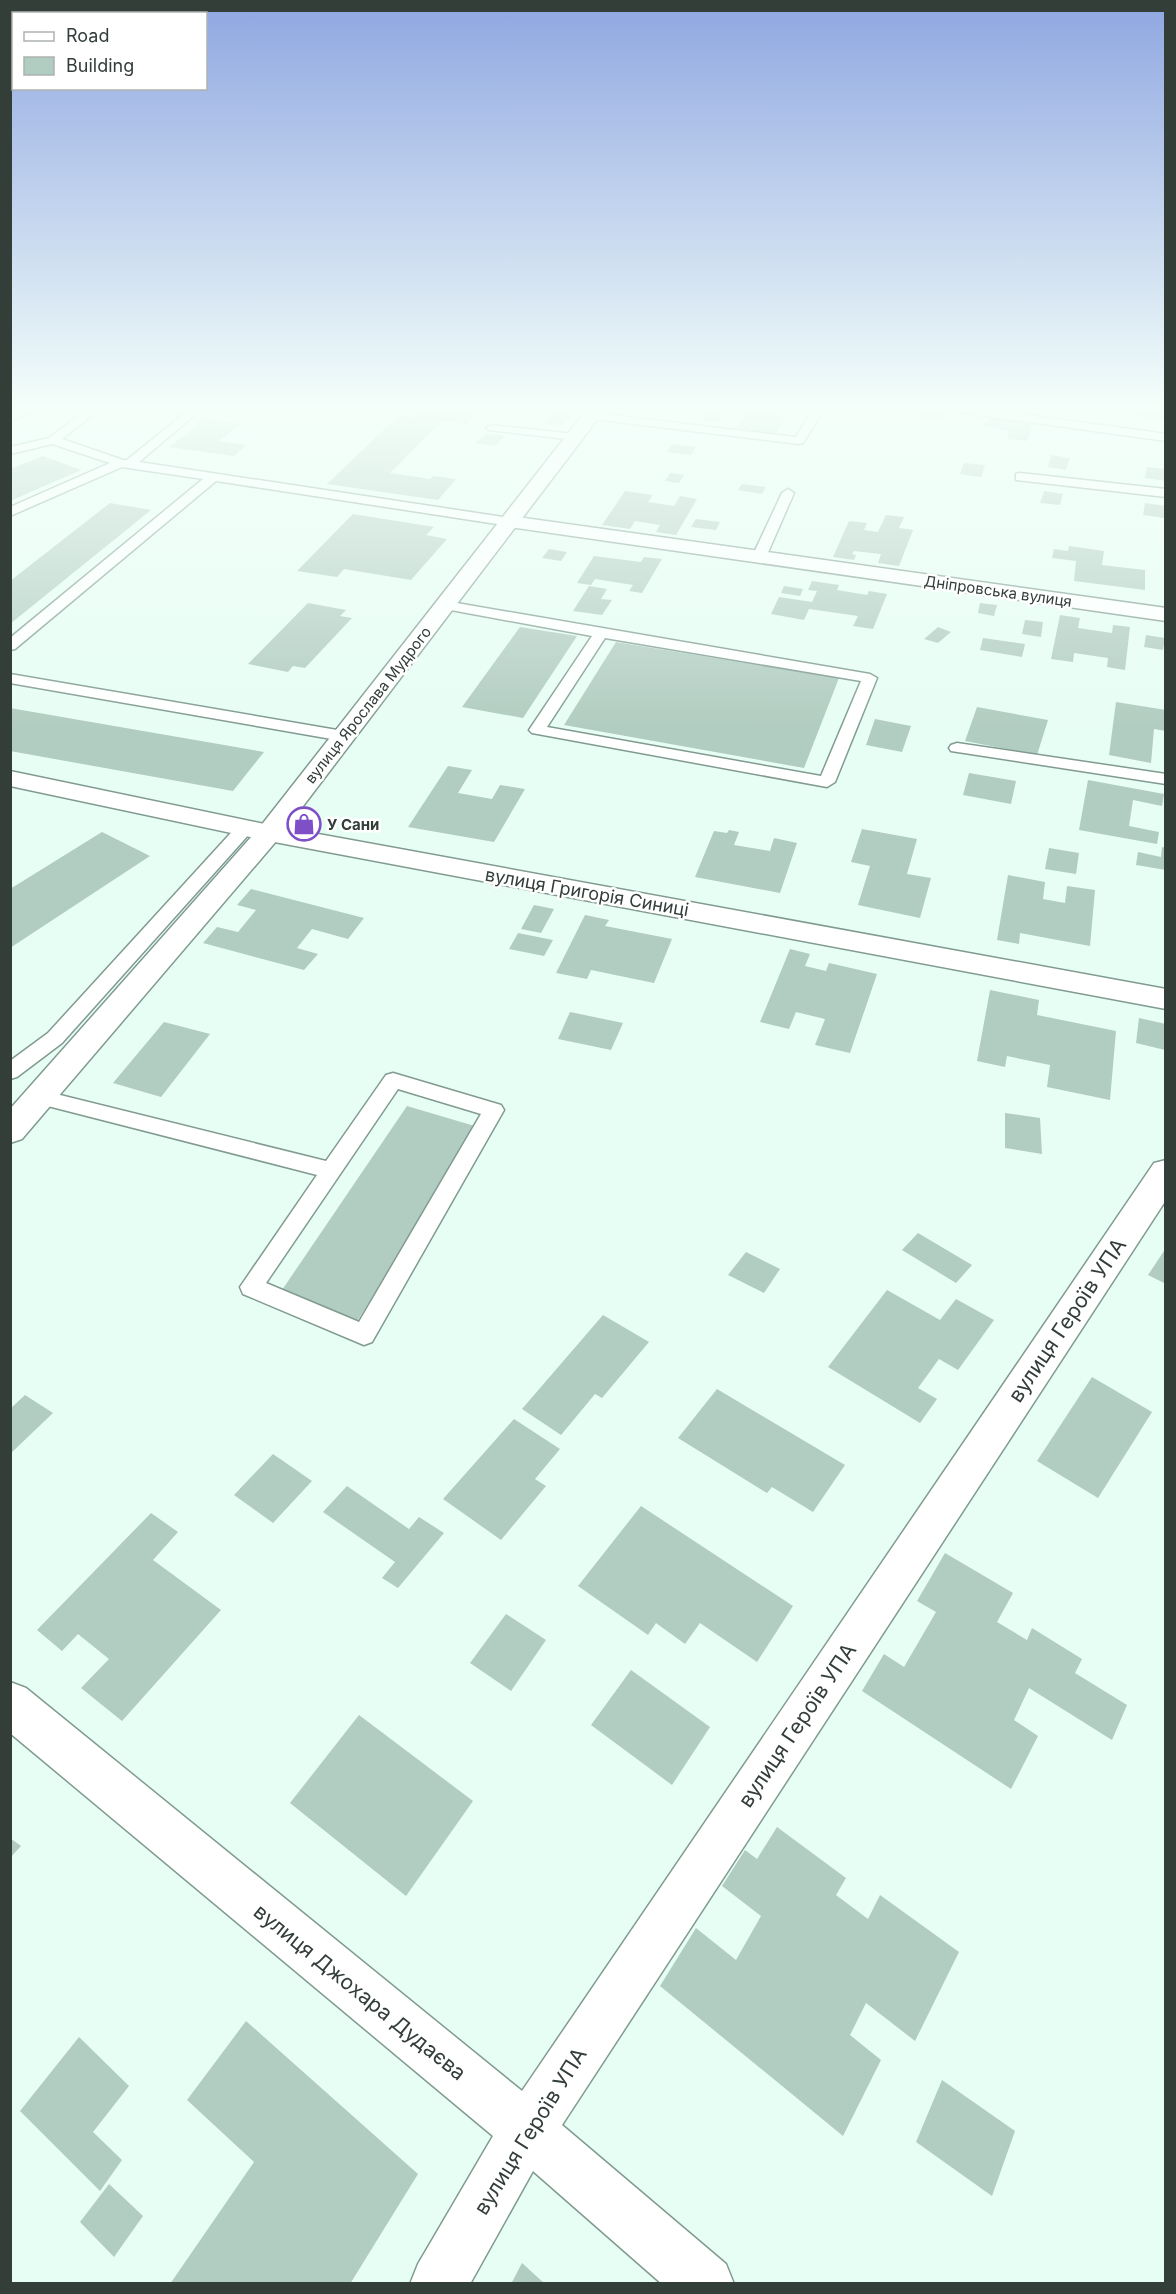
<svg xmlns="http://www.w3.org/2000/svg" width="1176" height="2294" font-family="Inter,sans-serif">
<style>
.building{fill:#b1ccc0}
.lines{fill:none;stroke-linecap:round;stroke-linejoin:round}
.lane-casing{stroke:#819b90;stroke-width:3}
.street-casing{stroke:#819b90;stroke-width:3}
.secondary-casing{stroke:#819b90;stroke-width:3}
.lane{fill:#fff;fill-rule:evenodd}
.street{fill:#fff;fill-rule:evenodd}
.secondary{fill:#fff;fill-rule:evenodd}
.labels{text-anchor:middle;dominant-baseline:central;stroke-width:5;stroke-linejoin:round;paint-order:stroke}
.far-street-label{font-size:15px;fill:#333e39;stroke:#fff}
.far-poi-label{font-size:15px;font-weight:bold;fill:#333e39;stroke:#fff;text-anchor:start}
.street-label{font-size:18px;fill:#333e39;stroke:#fff}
.near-street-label{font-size:21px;fill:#333e39;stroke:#fff}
</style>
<rect width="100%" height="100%" fill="#e7fef4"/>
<g class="building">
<path d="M 421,408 L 481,408 L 466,424 L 442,421 L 390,473 L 430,479 L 433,476 L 456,479 L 438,500 L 327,484 L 399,415 L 412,417 Z"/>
<path d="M 556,408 L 576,408 L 563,425 L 544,423 Z"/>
<path d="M 709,408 L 729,408 L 719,422 L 700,420 Z"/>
<path d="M 1134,408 L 1166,408 L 1166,420 L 1134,416 Z"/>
<path d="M 748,410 L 786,415 L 776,434 L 737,428 Z"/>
<path d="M 921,410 L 943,412 L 941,420 L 919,417 Z"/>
<path d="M 990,417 L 1032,425 L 1027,441 L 1007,439 L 1009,431 L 983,426 Z"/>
<path d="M 205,419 L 241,424 L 219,441 L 246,445 L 234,456 L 169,447 Z"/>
<path d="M 486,433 L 505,436 L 495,446 L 475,443 Z"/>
<path d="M 672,444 L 696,447 L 691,455 L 667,452 Z"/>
<path d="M 1051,455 L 1070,458 L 1066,470 L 1048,467 Z"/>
<path d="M 43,456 L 81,470 L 10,501 L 10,469 Z"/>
<path d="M 964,463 L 985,465 L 981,477 L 960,474 Z"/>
<path d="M 1147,467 L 1166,469 L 1166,481 L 1145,478 Z"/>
<path d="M 670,473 L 684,475 L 679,483 L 665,481 Z"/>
<path d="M 742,484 L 766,487 L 762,494 L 738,490 Z"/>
<path d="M 625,491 L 653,495 L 648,502 L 674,506 L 680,496 L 697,499 L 676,535 L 656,532 L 660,525 L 635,521 L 630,529 L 602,525 Z"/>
<path d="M 1044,491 L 1063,494 L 1060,505 L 1040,503 Z"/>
<path d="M 110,503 L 151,510 L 10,624 L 10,581 Z"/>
<path d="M 1145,503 L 1166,506 L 1164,518 L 1143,515 Z"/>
<path d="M 353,514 L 434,527 L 426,535 L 447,539 L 411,580 L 344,569 L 337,577 L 297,571 Z"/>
<path d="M 886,515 L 904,517 L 899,528 L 913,530 L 899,566 L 878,563 L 881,554 L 854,551 L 852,554 L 856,555 L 854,560 L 833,557 L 849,521 L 867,523 L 864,530 L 878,532 Z"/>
<path d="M 696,519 L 720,522 L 716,530 L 691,527 Z"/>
<path d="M 1069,546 L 1104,551 L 1102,565 L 1145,570 L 1145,590 L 1074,581 L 1076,561 L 1052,558 L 1054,549 L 1068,551 Z"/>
<path d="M 549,549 L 567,552 L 561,561 L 542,558 Z"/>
<path d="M 594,556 L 641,562 L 644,557 L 662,559 L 642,593 L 629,591 L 633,585 L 595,579 L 591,585 L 577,583 Z"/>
<path d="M 812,581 L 839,585 L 837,590 L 867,595 L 869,591 L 887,594 L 873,629 L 853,626 L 858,616 L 809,609 L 804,620 L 771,614 L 779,597 L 812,602 L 817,591 L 808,590 Z"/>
<path d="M 589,586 L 607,589 L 601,599 L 612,600 L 602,615 L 573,611 Z"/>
<path d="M 784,586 L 803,589 L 800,596 L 781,593 Z"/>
<path d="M 308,603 L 346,610 L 340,616 L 352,618 L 305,668 L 293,666 L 288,672 L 248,664 Z"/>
<path d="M 980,603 L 997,605 L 994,616 L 978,613 Z"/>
<path d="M 1060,615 L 1080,618 L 1078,628 L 1112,633 L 1113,625 L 1130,627 L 1125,670 L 1107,667 L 1108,658 L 1074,653 L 1073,662 L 1051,659 Z"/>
<path d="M 1025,620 L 1043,622 L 1041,637 L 1022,634 Z"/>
<path d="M 520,627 L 577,636 L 523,718 L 462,707 Z"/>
<path d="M 938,627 L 951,632 L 938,643 L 924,639 Z"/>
<path d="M 1146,635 L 1165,638 L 1163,650 L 1144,647 Z"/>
<path d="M 983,638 L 1025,644 L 1022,657 L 980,650 Z"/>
<path d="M 616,642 L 839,678 L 804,768 L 564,725 Z"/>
<path d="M 1116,702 L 1166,710 L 1166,731 L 1154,729 L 1151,763 L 1109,755 Z"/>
<path d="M 977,707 L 1048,720 L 1037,755 L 965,741 Z"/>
<path d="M 10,708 L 264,752 L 233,791 L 10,751 Z"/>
<path d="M 875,719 L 911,726 L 902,752 L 866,745 Z"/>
<path d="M 448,766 L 472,770 L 458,793 L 492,799 L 500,785 L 525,789 L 494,842 L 408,827 Z"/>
<path d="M 969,773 L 1016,781 L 1011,804 L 963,795 Z"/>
<path d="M 1088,780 L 1164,794 L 1162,806 L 1133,800 L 1129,826 L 1159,832 L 1157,844 L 1079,830 Z"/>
<path d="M 862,829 L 917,839 L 907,874 L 931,878 L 920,918 L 858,905 L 870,866 L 851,862 Z"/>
<path d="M 729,830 L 739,832 L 734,845 L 770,851 L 774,838 L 797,843 L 780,893 L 695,877 L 714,831 L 727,833 Z"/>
<path d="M 102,832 L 150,856 L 10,948 L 10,889 Z"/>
<path d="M 1162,847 L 1166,848 L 1166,870 L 1136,865 L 1138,852 L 1161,857 Z"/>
<path d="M 1049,848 L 1079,853 L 1076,874 L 1045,869 Z"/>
<path d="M 1008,875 L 1045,882 L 1043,899 L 1065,903 L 1067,886 L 1095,890 L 1090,946 L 1020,933 L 1019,944 L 997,940 Z"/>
<path d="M 251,889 L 364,918 L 348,939 L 312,929 L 297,948 L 318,954 L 304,970 L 203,943 L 217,927 L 238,932 L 256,910 L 237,905 Z"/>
<path d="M 534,905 L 554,909 L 541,933 L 521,929 Z"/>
<path d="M 585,915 L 609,920 L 605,926 L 672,939 L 654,983 L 591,970 L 587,979 L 556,973 Z"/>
<path d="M 518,933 L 553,940 L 544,956 L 509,949 Z"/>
<path d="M 790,949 L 810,954 L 805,966 L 826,971 L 829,963 L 877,974 L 850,1053 L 815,1045 L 825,1019 L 796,1012 L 789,1029 L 760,1022 Z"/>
<path d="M 990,990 L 1039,1000 L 1037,1015 L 1116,1031 L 1110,1100 L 1047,1087 L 1050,1065 L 1007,1056 L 1005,1067 L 977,1061 Z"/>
<path d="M 570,1012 L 623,1023 L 611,1050 L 558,1039 Z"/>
<path d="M 1139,1018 L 1166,1024 L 1165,1050 L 1136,1043 Z"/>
<path d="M 164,1022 L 210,1034 L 161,1097 L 113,1083 Z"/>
<path d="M 407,1106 L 478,1127 L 358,1320 L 280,1293 Z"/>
<path d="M 1005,1113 L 1040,1118 L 1042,1154 L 1005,1148 Z"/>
<path d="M 918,1233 L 972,1265 L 956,1283 L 902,1250 Z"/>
<path d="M 1166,1248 L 1166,1284 L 1148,1275 Z"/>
<path d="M 746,1252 L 780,1269 L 764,1293 L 728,1275 Z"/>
<path d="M 887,1290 L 940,1320 L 956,1299 L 994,1320 L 958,1370 L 939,1359 L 918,1388 L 937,1399 L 920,1423 L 828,1367 Z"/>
<path d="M 603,1315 L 649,1342 L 602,1398 L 595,1394 L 561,1435 L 522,1409 Z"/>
<path d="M 1092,1377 L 1152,1412 L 1098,1498 L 1037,1461 Z"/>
<path d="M 717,1389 L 845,1465 L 813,1512 L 772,1487 L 767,1493 L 678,1438 Z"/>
<path d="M 25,1395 L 53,1413 L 10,1454 L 10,1409 Z"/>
<path d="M 514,1419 L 560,1449 L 535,1479 L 546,1486 L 501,1540 L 443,1499 Z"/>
<path d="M 273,1454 L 312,1481 L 273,1523 L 234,1495 Z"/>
<path d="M 347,1486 L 409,1529 L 419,1517 L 444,1533 L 398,1588 L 382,1578 L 395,1562 L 323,1512 Z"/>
<path d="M 641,1506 L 793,1606 L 757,1662 L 700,1623 L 685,1644 L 656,1623 L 648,1635 L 578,1586 Z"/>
<path d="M 151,1513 L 178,1532 L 153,1560 L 221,1610 L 122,1721 L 81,1688 L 109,1659 L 78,1634 L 62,1651 L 37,1630 Z"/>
<path d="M 945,1553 L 1013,1593 L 997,1622 L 1027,1640 L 1032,1628 L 1082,1659 L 1075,1673 L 1127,1705 L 1112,1740 L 1029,1688 L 1014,1720 L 1038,1736 L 1011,1789 L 862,1691 L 884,1654 L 904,1667 L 936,1612 L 917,1601 Z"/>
<path d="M 506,1614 L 546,1640 L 511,1691 L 470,1663 Z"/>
<path d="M 631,1670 L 710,1727 L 672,1785 L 591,1725 Z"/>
<path d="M 359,1715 L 473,1801 L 406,1896 L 290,1803 Z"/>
<path d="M 777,1827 L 846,1878 L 836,1895 L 868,1919 L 880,1895 L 959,1952 L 915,2041 L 866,2003 L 850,2035 L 881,2060 L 843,2136 L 660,1986 L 696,1928 L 736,1960 L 761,1916 L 722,1886 L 745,1850 L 757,1859 Z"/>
<path d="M 10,1838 L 21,1846 L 10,1858 Z"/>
<path d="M 246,2021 L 418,2174 L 350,2284 L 170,2284 L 254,2162 L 187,2100 Z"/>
<path d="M 79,2037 L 129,2086 L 93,2132 L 122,2160 L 100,2191 L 20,2111 Z"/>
<path d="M 942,2080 L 1015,2131 L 992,2196 L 916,2142 Z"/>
<path d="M 109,2184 L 143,2216 L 114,2257 L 80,2222 Z"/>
<path d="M 522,2263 L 545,2284 L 511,2284 Z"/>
</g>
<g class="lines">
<defs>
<g id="lane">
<path d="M 25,408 L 40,408 L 10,422 L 10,415 Z"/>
<path d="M 88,408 L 101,408 L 62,439 L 123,460 L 127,460 L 191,408 L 203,408 L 139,462 L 510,518 L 516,522 L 510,526 L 216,481 L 15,649 L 10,650 L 10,638 L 203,479 L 122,467 L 10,516 L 10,507 L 110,463 L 52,444 L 10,454 L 10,447 L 49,438 Z"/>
<path d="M 814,408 L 825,408 L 803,443 L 799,444 L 592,419 L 586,416 L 592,413 L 796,437 Z"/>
<path d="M 945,408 L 977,408 L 1166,434 L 1166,441 L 950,411 Z"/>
<path d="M 492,425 L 575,434 L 581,437 L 575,440 L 488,430 L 486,428 Z"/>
<path d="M 1020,473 L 1166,489 L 1166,497 L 1016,480 L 1016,474 Z"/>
<path d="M 788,489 L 794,493 L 766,557 L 759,561 L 754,560 L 752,557 L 782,493 Z"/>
<path d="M 445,601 L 870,674 L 877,678 L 835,782 L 827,787 L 532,733 L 529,730 L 592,636 L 440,608 L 438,605 L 440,602 ZM 605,638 L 861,681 L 821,776 L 547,727 Z"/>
<path d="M 10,674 L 343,731 L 351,736 L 343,741 L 10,683 Z"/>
<path d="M 957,743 L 1166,774 L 1166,784 L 951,751 L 949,748 L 951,745 Z"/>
<path d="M 245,823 L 251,824 L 253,828 L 251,832 L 62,1043 L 17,1077 L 10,1079 L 10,1061 L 48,1033 L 239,824 Z"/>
<path d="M 393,1073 L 501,1105 L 504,1110 L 372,1342 L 364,1345 L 243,1294 L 240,1287 L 317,1175 L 40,1104 L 33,1102 L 30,1097 L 33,1092 L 40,1090 L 326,1161 L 386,1075 ZM 398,1089 L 481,1114 L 359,1322 L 266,1283 Z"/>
</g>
<g id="street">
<path d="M 510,516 L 1166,608 L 1166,621 L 503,526 L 500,522 L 503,518 Z"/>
<path d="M 10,771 L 269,825 L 1166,989 L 1166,1009 L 269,841 L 10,786 Z"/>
<path d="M 1166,1160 L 1166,1200 L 562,2125 L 726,2264 L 734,2284 L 662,2284 L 533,2171 L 470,2284 L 410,2284 L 418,2264 L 493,2136 L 10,1733 L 10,1682 L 26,1688 L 522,2091 L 1154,1163 Z"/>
</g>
<path id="secondary" d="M 588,408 L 606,408 L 278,839 L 22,1139 L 10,1143 L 10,1109 L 260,827 Z"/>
</defs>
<use href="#lane" class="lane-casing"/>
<use href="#street" class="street-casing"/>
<use href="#secondary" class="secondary-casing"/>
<use href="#lane" class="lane"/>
<use href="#street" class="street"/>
<use href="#secondary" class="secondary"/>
</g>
<linearGradient id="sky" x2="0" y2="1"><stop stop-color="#8fa7e1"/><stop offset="0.56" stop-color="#f4fffa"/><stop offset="1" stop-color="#f4fffa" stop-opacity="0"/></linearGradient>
<rect width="1176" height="729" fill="url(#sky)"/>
<defs>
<symbol id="shop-ring" viewBox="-11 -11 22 22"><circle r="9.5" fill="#fff" stroke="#7e4fc7" stroke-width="1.5"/><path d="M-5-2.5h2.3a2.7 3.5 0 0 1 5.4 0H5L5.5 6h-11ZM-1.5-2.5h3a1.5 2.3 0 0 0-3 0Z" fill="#7e4fc7"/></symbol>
</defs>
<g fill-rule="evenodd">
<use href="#shop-ring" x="285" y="805" width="38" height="38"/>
</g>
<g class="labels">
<g class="far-street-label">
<text transform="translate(998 591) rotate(8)">Дніпровська вулиця</text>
<text transform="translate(368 705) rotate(-52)">вулиця Ярослава Мудрого</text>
</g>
<g class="far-poi-label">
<text x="327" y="824">У Сани</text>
</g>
<g class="street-label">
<text transform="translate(587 892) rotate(10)">вулиця Григорія Синиці</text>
</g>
<g class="near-street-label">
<text transform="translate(1067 1320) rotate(-56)">вулиця Героїв УПА</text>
<text transform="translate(797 1725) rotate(-56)">вулиця Героїв УПА</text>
<text transform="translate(360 1992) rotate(39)">вулиця Джохара Дудаєва</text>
<text transform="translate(530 2131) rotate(-58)">вулиця Героїв УПА</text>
</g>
</g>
<rect width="1176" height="2294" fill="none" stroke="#333e39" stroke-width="24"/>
<rect x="12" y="12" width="195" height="78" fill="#ffffff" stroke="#adb2b0" stroke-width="1.5"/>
<rect x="24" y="32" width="30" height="9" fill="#ffffff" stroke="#adb2b0" stroke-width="1.5"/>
<text x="66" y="42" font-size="18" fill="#333e39">Road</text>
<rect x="24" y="57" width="30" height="18" fill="#b1ccc0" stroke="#adb2b0" stroke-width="1.5"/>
<text x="66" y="72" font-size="18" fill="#333e39">Building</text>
</svg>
